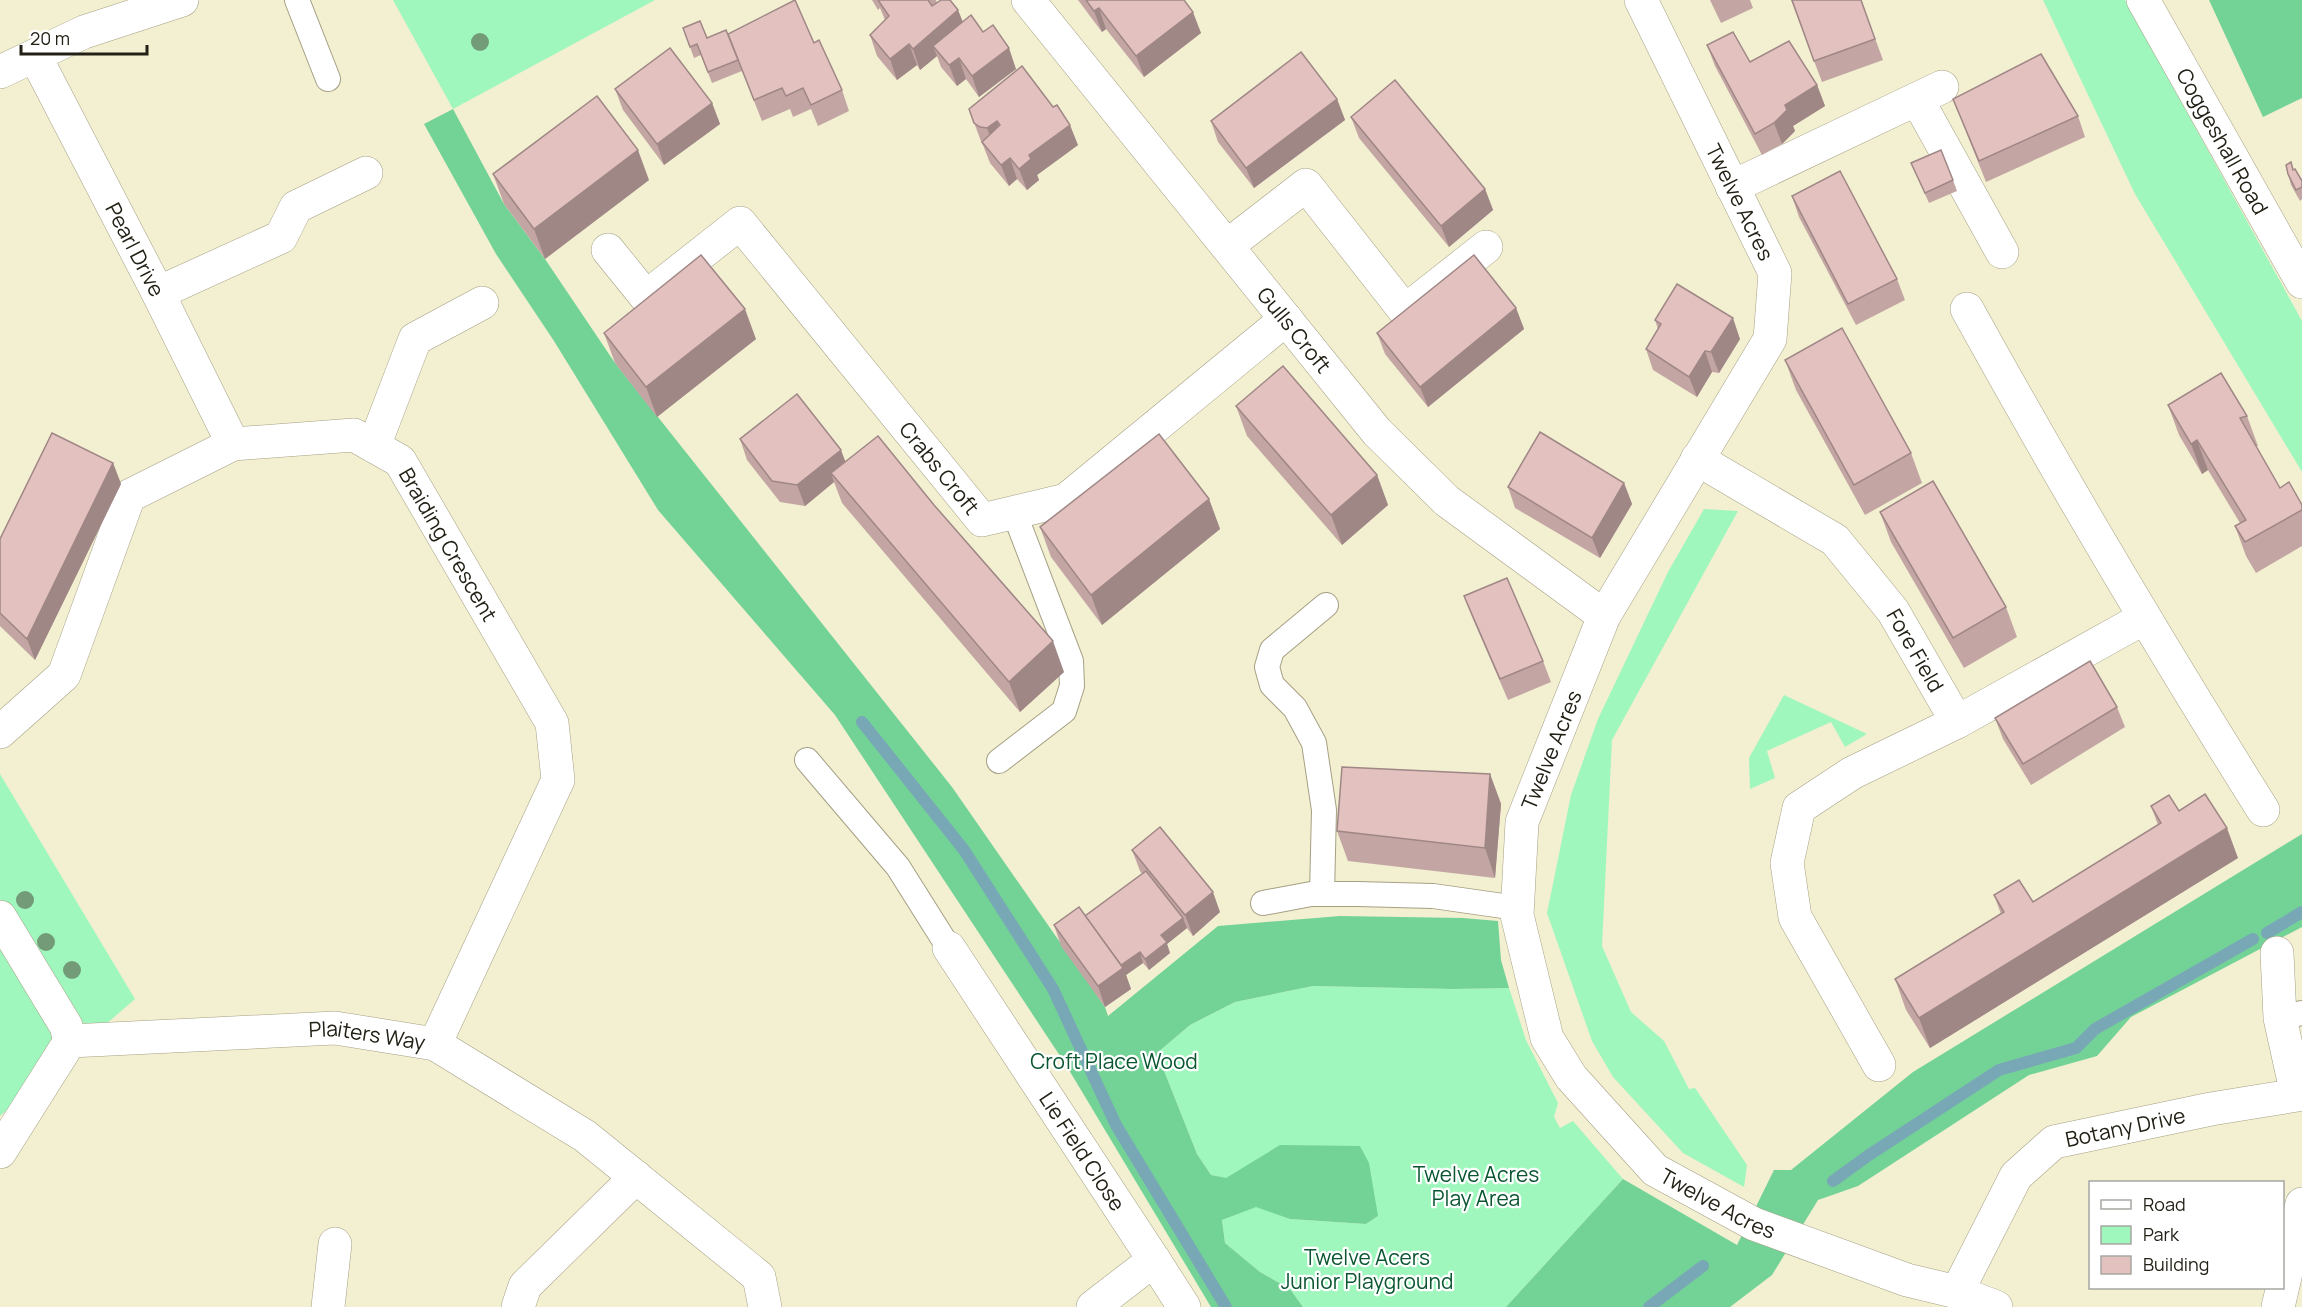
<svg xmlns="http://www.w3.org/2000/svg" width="2302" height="1307" font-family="Manrope,sans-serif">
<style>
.green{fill:#a0f7be}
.forest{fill:#73d397}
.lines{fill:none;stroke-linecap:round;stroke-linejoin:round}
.stream{stroke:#78a8b5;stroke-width:12}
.lane-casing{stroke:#a5a084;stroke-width:26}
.street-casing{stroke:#a5a084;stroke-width:34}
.secondary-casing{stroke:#a5a084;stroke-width:34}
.lane{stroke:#fff;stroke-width:24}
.street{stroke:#fff;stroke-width:33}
.secondary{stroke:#fff;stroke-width:33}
.tree{fill:#739b78}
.wall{fill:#c3a6a4}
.shaded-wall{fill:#9f8786}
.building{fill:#e3c1bf;stroke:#9f8786;stroke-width:1.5}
.labels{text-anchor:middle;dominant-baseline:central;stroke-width:4.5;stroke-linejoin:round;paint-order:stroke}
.street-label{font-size:21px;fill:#232116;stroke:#fff}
.park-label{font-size:21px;fill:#0a5630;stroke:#fff}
</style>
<rect width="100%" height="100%" fill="#f3efd1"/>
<g class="green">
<path d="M 393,0 L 655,0 L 453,109 Z"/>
<path d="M 2043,0 L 2125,0 L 2302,321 L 2302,472 L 2135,194 Z"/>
<path d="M 1704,509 L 1738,511 L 1612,740 L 1602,946 L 1631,1012 L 1664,1041 L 1689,1089 L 1695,1088 L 1747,1165 L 1744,1187 L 1683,1153 L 1613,1077 L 1592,1041 L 1547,913 L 1571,795 L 1598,719 L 1668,572 Z"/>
<path d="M 1784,695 L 1867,734 L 1845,747 L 1831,722 L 1767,751 L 1775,778 L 1750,789 L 1749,758 Z"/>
<path d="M 0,774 L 135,999 L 0,1116 Z"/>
<path d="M 1313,986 L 1453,989 L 1509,988 L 1526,1040 L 1558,1103 L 1554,1117 L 1560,1128 L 1573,1121 L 1623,1179 L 1506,1307 L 1303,1307 L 1290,1289 L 1260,1272 L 1225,1243 L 1222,1220 L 1256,1206 L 1290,1219 L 1366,1224 L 1378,1216 L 1211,1175 L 1197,1154 L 1157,1053 L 1190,1025 L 1235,1002 Z"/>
</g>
<g class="forest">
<path d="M 2209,0 L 2302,0 L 2302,98 L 2263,117 Z"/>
<path d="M 453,109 L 504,204 L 545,259 L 615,363 L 952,787 L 1105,1007 L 1108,1016 L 1218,926 L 1340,916 L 1463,918 L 1498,921 L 1501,960 L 1509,988 L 1453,989 L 1313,986 L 1235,1002 L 1190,1025 L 1157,1053 L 1197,1154 L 1211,1175 L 1226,1178 L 1280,1145 L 1360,1146 L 1369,1163 L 1378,1216 L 1366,1224 L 1290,1219 L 1256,1207 L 1222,1220 L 1225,1243 L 1260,1272 L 1290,1289 L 1303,1307 L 1211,1307 L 1066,1065 L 835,715 L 658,510 L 554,341 L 496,254 L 424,124 Z"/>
<path d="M 2302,834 L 2302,927 L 2131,1017 L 2097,1056 L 2029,1075 L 1858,1186 L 1818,1200 L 1772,1275 L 1730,1307 L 1506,1307 L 1623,1179 L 1737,1245 L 1774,1170 L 1791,1170 L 1913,1072 Z"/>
</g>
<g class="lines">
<g class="stream">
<path d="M 862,722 L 964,850 L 1053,989 L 1116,1125 L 1226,1307"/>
<path d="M 2267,933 L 2302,912"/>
<path d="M 1833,1181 L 1869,1155 L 1999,1070 L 2076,1048 L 2095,1029 L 2253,939"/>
<path d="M 1649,1307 L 1703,1266"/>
</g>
<defs>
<g id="lane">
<path d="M 297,0 L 328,79"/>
<path d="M 807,760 L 898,867 L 949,948"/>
<path d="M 999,761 L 1064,711 L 1072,686 L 1071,661 L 1014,512"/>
<path d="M 1322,894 L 1324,810 L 1314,743 L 1295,708 L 1272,685 L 1267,667 L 1272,650 L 1326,605"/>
<path d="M 1263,903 L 1311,894 L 1358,894 L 1433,896 L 1517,908"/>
<path d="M 2280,1018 L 2302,1013"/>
</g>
<g id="street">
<path id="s1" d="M 1028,0 L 1377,432 L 1447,501 L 1604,616"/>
<path id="s2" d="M 1641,0 L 1775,273 L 1770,339 L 1604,616 L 1522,822 L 1517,915 L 1547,1038 L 1571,1077 L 1655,1170 L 1754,1224 L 1907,1280 L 1957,1292 L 1996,1307"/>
<path id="s3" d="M 35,56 L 158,293 L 233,444"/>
<path d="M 0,72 L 84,32 L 182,0"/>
<path d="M 1917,99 L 2002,252"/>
<path d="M 1732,187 L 1942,87"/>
<path d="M 1227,246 L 1306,185 L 1405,311 L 1486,247"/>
<path id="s4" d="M 608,250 L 646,297 L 740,223 L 982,520 L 1066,500 L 1286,319"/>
<path d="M 158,293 L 281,237 L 296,207 L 366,173"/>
<path d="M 1967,309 C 2061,479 2160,646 2263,810"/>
<path d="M 374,446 L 415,339 L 482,303"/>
<path id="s5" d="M 1697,459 L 1835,540 L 1893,611 L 1957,722 L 2144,618"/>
<path id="s6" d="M 0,732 L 64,675 L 129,496 L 233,444 L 354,435 L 400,461 L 552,723 L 558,780 L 435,1044"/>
<path d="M 0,917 L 66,1026 L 70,1041"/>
<path id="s7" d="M 949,948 L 1154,1260 L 1093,1307"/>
<path d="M 1879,1065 L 1795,917 L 1787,863 L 1799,808 L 1852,773 L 1957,722"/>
<path id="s8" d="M 0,1152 L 70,1041 L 335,1028 L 435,1044 L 585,1136 L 759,1277 L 765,1307"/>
<path d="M 1154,1260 L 1184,1307"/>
<path id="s9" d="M 1957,1292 L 2016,1176 L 2054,1142 L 2211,1109 L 2297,1095 L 2280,1018 L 2277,953"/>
<path d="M 328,1307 L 335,1244"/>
<path d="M 518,1307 L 525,1286 L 636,1177"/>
<path d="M 2278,1307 L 2302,1204"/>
</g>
<g id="secondary">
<path id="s10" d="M 2143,0 L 2302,282"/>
</g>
</defs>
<use href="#lane" class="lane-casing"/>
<use href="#street" class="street-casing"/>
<use href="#secondary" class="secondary-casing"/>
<use href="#lane" class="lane"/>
<use href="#street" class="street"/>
<use href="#secondary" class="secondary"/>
</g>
<g class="tree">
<circle cx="480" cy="42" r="9"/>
<circle cx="25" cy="900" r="9"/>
<circle cx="46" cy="942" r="9"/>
<circle cx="72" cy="970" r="9"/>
</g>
<g class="wall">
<path d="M 872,0 L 936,0 L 937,3 L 958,10 L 963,22 L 983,32 L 1016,69 L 979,97 L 966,79 L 957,86 L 941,67 L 937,56 L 920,70 L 917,65 L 897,80 L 877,56 L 870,35 L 885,20 L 880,8 L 878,10 Z"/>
<path d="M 1078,0 L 1184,0 L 1201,33 L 1144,77 L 1106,29 L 1102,32 Z"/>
<path d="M 1710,0 L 1750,0 L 1753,8 L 1721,23 Z"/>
<path d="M 1791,0 L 1861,0 L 1883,60 L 1822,82 Z"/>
<path d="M 683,28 L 734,50 L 814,43 L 842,90 L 849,111 L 818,126 L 811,109 L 793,117 L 790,109 L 762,121 L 742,71 L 712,83 L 701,55 L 694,58 Z"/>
<path d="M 1707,45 L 1750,62 L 1817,85 L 1825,106 L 1793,126 L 1795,131 L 1782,144 L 1762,155 L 1715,66 Z"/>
<path d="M 615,89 L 712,103 L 720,124 L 664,165 L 623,110 Z"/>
<path d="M 1337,99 L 1345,120 L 1254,188 L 1218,142 L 1211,121 Z"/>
<path d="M 1953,99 L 2078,116 L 2085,137 L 1986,182 Z"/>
<path d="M 969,109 L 1078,145 L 1037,175 L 1039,180 L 1027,190 L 1017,179 L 1009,186 L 990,163 L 983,145 L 982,144 Z"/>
<path d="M 1351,117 L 1485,189 L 1493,210 L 1449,247 L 1359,138 Z"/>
<path d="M 1911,163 L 1953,180 L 1957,191 L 1929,203 Z"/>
<path d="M 2294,170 L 2302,181 L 2302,199 L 2300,201 L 2291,185 L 2288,174 Z"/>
<path d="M 493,174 L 649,180 L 545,259 L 504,204 Z"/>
<path d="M 1792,196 L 1897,279 L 1905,300 L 1856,325 L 1799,217 Z"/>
<path d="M 1516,308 L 1524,329 L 1428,407 L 1385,354 L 1377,333 Z"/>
<path d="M 1655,320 L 1740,339 L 1719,373 L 1712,372 L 1697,397 L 1653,370 L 1646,349 L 1658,329 Z"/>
<path d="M 604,333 L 756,339 L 657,417 L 615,363 Z"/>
<path d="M 1785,360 L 1911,453 L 1922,483 L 1865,515 L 1796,390 Z"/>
<path d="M 2168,405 L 2247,416 L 2258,446 L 2256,446 L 2280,488 L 2302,505 L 2302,546 L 2256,573 L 2246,556 L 2235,526 L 2240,523 L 2208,470 L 2202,474 L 2179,435 Z"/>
<path d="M 1236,406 L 1377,475 L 1388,505 L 1342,545 L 1247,436 Z"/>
<path d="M 740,439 L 846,461 L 1064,672 L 1020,712 L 842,503 L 834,482 L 805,506 L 780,502 L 747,460 Z"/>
<path d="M 113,463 L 121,484 L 35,660 L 0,626 L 0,539 Z"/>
<path d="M 1624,483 L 1632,504 L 1600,558 L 1515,508 L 1508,487 Z"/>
<path d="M 1209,499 L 1220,529 L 1102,625 L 1051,557 L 1040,527 Z"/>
<path d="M 1880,512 L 2006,607 L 2017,637 L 1964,668 L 1891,542 Z"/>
<path d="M 1464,596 L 1543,661 L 1551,682 L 1508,700 L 1472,617 Z"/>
<path d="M 2117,707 L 2125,727 L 2031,785 L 2003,739 L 1995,718 Z"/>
<path d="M 1490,774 L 1501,804 L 1495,878 L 1348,861 L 1337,831 Z"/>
<path d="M 2151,806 L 2179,811 L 2238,858 L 1930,1048 L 1906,1010 L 1895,979 L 2001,914 L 1994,895 L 2033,902 L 2158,825 Z"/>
<path d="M 1132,850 L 1220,912 L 1193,936 L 1187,928 L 1167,944 L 1170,953 L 1149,970 L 1143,963 L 1126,975 L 1131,989 L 1105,1007 L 1061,946 L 1054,925 L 1085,916 L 1142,874 L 1140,871 Z"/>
</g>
<g class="shaded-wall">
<path d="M 1099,8 L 1106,29 L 1102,32 L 1094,11 Z"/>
<path d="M 958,10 L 966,31 L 933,46 L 937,56 L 920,70 L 913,49 Z"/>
<path d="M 1193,12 L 1201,33 L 1144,77 L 1136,56 Z"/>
<path d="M 909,44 L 917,65 L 897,80 L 890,59 Z"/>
<path d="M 1009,48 L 1016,69 L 979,97 L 972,76 Z"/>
<path d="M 959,58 L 966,79 L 957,86 L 949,65 Z"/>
<path d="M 1817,85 L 1825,106 L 1793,126 L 1795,131 L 1782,144 L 1774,123 L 1785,105 Z"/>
<path d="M 1337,99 L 1345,120 L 1254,188 L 1246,168 Z"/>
<path d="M 712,103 L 720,124 L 664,165 L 657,144 Z"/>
<path d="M 997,121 L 1004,142 L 995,149 L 987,128 Z"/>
<path d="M 1070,125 L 1078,145 L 1037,175 L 1039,180 L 1027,190 L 1019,169 L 1029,155 Z"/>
<path d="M 638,150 L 649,180 L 545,259 L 534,229 Z"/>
<path d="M 1010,158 L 1017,179 L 1009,186 L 1001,165 Z"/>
<path d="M 1485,189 L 1493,210 L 1449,247 L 1441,226 Z"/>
<path d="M 1516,308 L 1524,329 L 1428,407 L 1420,387 Z"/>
<path d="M 745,309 L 756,339 L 657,417 L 646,387 Z"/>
<path d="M 1733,318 L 1740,339 L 1719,373 L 1711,352 Z"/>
<path d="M 1705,351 L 1712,372 L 1697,397 L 1689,377 Z"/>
<path d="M 2197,440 L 2208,470 L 2202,474 L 2191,444 Z"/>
<path d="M 841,450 L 849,471 L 831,473 L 834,482 L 805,506 L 797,485 Z"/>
<path d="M 113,463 L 121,484 L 35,660 L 27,639 Z"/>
<path d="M 1377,475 L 1388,505 L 1342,545 L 1331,515 Z"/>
<path d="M 1624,483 L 1632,504 L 1600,558 L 1592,538 Z"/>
<path d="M 1209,499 L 1220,529 L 1102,625 L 1091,595 Z"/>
<path d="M 1053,641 L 1064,672 L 1020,712 L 1009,682 Z"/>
<path d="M 1490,774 L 1501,804 L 1495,878 L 1485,848 Z"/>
<path d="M 2227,828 L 2238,858 L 1930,1048 L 1919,1018 Z"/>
<path d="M 1213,892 L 1220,912 L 1193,936 L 1185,915 Z"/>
<path d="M 1183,918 L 1187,928 L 1167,944 L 1170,953 L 1149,970 L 1145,959 L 1161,935 Z"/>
<path d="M 1140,952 L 1143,963 L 1126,975 L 1131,989 L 1105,1007 L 1098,986 L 1119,967 Z"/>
</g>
<g class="building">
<path d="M 795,0 L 814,43 L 819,40 L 842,90 L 811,105 L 803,88 L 786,96 L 782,88 L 754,100 L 728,34 Z"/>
<path d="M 878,0 L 928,0 L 932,6 L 941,0 L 950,0 L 958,10 L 913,49 L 909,44 L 890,59 L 870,35 L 889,16 Z"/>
<path d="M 1086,0 L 1184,0 L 1193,12 L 1136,56 L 1099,8 L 1094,11 Z"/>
<path d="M 1792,0 L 1861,0 L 1875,39 L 1814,61 Z"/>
<path d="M 971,15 L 983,32 L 993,25 L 1009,48 L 972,76 L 959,58 L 949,65 L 933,46 Z"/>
<path d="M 700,21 L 707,38 L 726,30 L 738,60 L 708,72 L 697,44 L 690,47 L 683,28 Z"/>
<path d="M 1733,32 L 1750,62 L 1789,41 L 1817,85 L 1785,105 L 1787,110 L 1774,123 L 1755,134 L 1707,45 Z"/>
<path d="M 670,48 L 712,103 L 657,144 L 615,89 Z"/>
<path d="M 1301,52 L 1337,99 L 1246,168 L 1211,121 Z"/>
<path d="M 2041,54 L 2078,116 L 1979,161 L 1953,99 Z"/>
<path d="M 1022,66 L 1053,107 L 1057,105 L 1070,125 L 1029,155 L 1031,159 L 1019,169 L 1010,158 L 1001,165 L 982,142 L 1000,125 L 997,121 L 987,128 L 980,127 L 974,123 L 969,109 Z"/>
<path d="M 1395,80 L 1485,189 L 1441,226 L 1351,117 Z"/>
<path d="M 597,96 L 638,150 L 534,229 L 493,174 Z"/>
<path d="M 1941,150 L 1953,180 L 1925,193 L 1911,163 Z"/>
<path d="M 2291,162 L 2293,170 L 2295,169 L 2302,181 L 2302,187 L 2296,190 L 2288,174 L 2286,165 Z"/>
<path d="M 1840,171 L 1897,279 L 1848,304 L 1792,196 Z"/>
<path d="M 701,255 L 745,309 L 646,387 L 604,333 Z"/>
<path d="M 1474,255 L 1516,308 L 1420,387 L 1377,333 Z"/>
<path d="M 1677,284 L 1733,318 L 1711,352 L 1705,351 L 1689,377 L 1646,349 L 1661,324 L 1655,320 Z"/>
<path d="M 1842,328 L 1911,453 L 1854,485 L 1785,360 Z"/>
<path d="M 1283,366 L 1377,475 L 1331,515 L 1236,406 Z"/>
<path d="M 2221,373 L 2247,416 L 2240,418 L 2280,488 L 2289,482 L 2302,505 L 2302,510 L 2245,542 L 2235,526 L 2246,520 L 2197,440 L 2191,444 L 2168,405 Z"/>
<path d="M 797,394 L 841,450 L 797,485 L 772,481 L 740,439 Z"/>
<path d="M 1540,432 L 1624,483 L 1592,538 L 1508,487 Z"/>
<path d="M 52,433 L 113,463 L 27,639 L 0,613 L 0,539 Z"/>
<path d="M 1159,434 L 1209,499 L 1091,595 L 1040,527 Z"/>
<path d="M 878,436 L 934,505 L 1053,641 L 1009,682 L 831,473 Z"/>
<path d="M 1933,481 L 2006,607 L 1953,638 L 1880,512 Z"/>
<path d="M 1507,578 L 1543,661 L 1500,679 L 1464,596 Z"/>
<path d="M 2090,661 L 2117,707 L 2023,764 L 1995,718 Z"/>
<path d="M 1342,767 L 1490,774 L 1485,848 L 1337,831 Z"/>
<path d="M 2205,794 L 2227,828 L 1919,1018 L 1895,979 L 2004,912 L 1994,895 L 2019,880 L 2033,902 L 2161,823 L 2151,806 L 2169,795 L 2179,811 Z"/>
<path d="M 1160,827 L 1213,892 L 1185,915 L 1132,850 Z"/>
<path d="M 1146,871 L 1183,918 L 1161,935 L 1167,942 L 1145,959 L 1140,952 L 1121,965 L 1085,916 Z"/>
<path d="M 1079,907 L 1123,968 L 1098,986 L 1054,925 Z"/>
</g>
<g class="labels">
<g class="street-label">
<text stroke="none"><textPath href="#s10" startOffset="162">Coggeshall Road</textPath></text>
<text stroke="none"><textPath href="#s2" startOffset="225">Twelve Acres</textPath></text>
<text stroke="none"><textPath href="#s3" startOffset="218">Pearl Drive</textPath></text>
<text stroke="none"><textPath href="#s1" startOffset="424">Gulls Croft</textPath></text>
<text stroke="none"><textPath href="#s4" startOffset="496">Crabs Croft</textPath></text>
<text stroke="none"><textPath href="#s6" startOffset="663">Braiding Crescent</textPath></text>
<text stroke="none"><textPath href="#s5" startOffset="297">Fore Field</textPath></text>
<text transform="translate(1551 750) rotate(-68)">Twelve Acres</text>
<text stroke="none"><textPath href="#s8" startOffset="429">Plaiters Way</textPath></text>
<text stroke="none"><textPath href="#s9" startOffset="254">Botany Drive</textPath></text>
<text stroke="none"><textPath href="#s7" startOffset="243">Lie Field Close</textPath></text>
<text stroke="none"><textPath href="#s2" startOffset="1377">Twelve Acres</textPath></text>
</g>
<g class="park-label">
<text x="1114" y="1061">Croft Place Wood</text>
<text x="1476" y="1174">Twelve Acres<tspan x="1476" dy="24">Play Area</tspan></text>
<text x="1367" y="1257">Twelve Acers<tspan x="1367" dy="24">Junior Playground</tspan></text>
</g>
</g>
<rect x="2089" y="1181" width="195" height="108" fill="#ffffff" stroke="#a7a6a2" stroke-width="1.5"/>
<rect x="2101" y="1200" width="30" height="9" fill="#ffffff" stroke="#a7a6a2" stroke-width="1.5"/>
<text x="2143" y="1211" font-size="18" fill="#232116">Road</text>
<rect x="2101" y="1226" width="30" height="18" fill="#a0f7be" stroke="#a7a6a2" stroke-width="1.5"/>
<text x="2143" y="1241" font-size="18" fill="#232116">Park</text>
<rect x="2101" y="1256" width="30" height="18" fill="#e3c1bf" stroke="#a7a6a2" stroke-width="1.5"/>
<text x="2143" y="1271" font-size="18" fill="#232116">Building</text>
<path d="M21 45v9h126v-9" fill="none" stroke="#232116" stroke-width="3"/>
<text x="30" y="45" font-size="18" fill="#232116" stroke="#ffffff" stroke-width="4.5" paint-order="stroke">20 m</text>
</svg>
